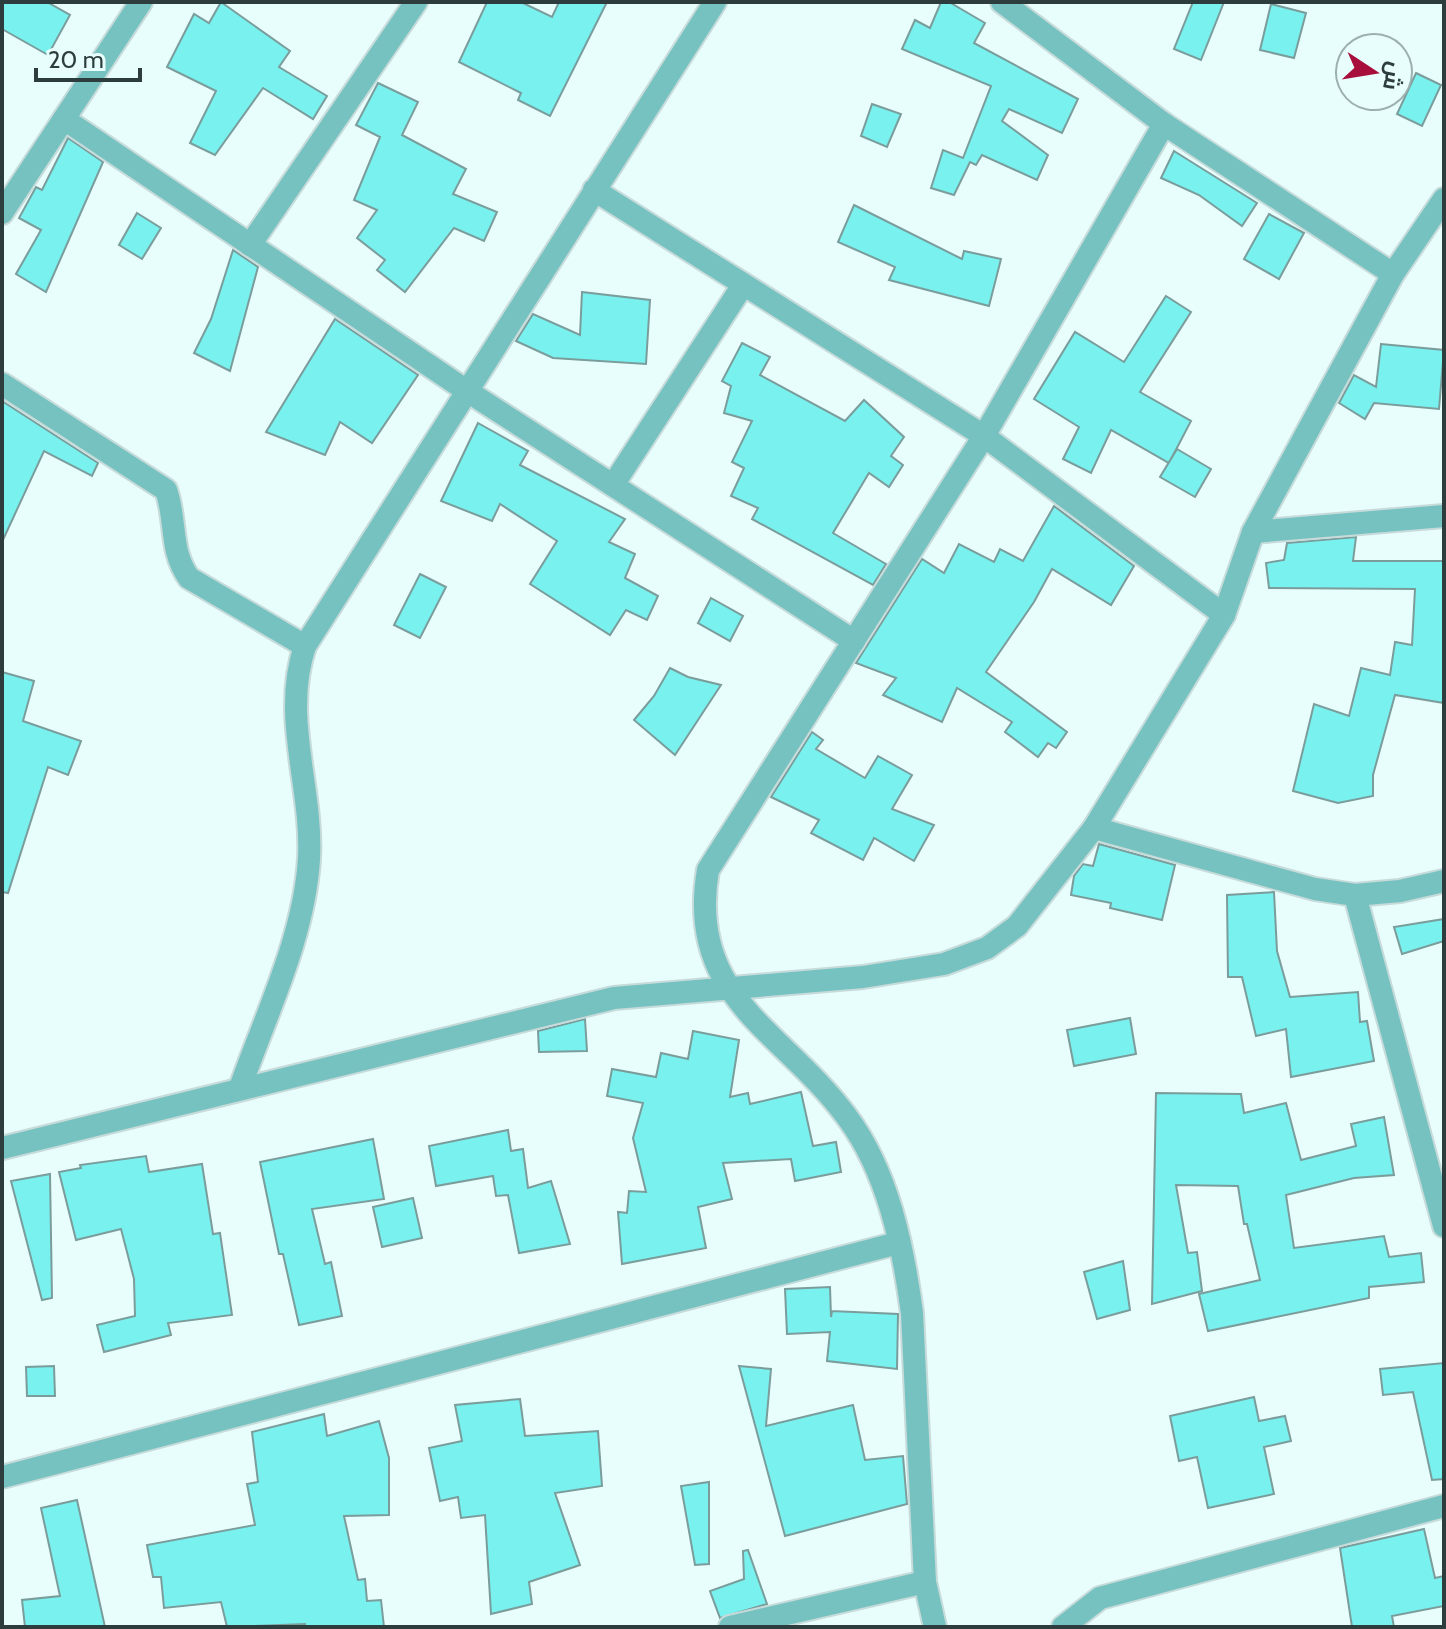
<svg xmlns="http://www.w3.org/2000/svg" width="1446" height="1629" font-family="Cabin,Cairo,sans-serif">
<style>
.building{fill:#78f1ef;stroke:#7a9d9c;stroke-width:2}
.lines{fill:none;stroke-linecap:round;stroke-linejoin:round}
.minor-casing{stroke:#c6dbda;stroke-width:26}
.minor{stroke:#76c2c1;stroke-width:22}
</style>
<rect width="100%" height="100%" fill="#e8fefd"/>
<g class="building">
<path d="M 2,2 L 47,2 L 70,15 L 48,55 L 2,29 Z"/>
<path d="M 221,2 L 290,51 L 279,67 L 327,96 L 313,119 L 263,88 L 215,155 L 190,143 L 216,91 L 167,67 L 194,14 L 209,23 Z"/>
<path d="M 487,2 L 521,2 L 552,17 L 559,2 L 607,2 L 550,116 L 518,100 L 521,93 L 459,62 Z"/>
<path d="M 941,2 L 949,2 L 985,23 L 974,43 L 1078,99 L 1062,133 L 1009,109 L 1002,121 L 1048,155 L 1037,180 L 982,155 L 976,165 L 970,162 L 954,195 L 931,188 L 943,150 L 963,158 L 991,86 L 902,49 L 915,20 L 930,28 Z"/>
<path d="M 1193,2 L 1224,2 L 1201,60 L 1174,49 Z"/>
<path d="M 1271,4 L 1306,13 L 1294,58 L 1260,50 Z"/>
<path d="M 1416,73 L 1441,85 L 1422,126 L 1397,114 Z"/>
<path d="M 378,83 L 418,102 L 402,135 L 466,169 L 453,194 L 497,212 L 484,241 L 454,228 L 405,292 L 377,270 L 385,260 L 357,238 L 377,210 L 354,200 L 380,137 L 356,125 Z"/>
<path d="M 872,104 L 901,114 L 887,147 L 861,136 Z"/>
<path d="M 68,138 L 103,162 L 46,292 L 16,274 L 41,230 L 19,218 L 36,187 L 42,190 Z"/>
<path d="M 1174,151 L 1257,203 L 1242,226 L 1199,195 L 1161,178 Z"/>
<path d="M 854,205 L 962,259 L 964,251 L 1001,259 L 989,306 L 889,280 L 895,267 L 838,242 Z"/>
<path d="M 137,213 L 161,228 L 142,259 L 119,245 Z"/>
<path d="M 1269,214 L 1304,233 L 1279,279 L 1244,259 Z"/>
<path d="M 233,250 L 258,267 L 230,371 L 194,353 L 211,319 Z"/>
<path d="M 582,292 L 650,300 L 646,364 L 553,358 L 516,341 L 533,314 L 580,335 Z"/>
<path d="M 1166,296 L 1191,312 L 1140,392 L 1191,421 L 1169,463 L 1111,430 L 1091,473 L 1063,459 L 1079,427 L 1034,399 L 1075,332 L 1124,362 Z"/>
<path d="M 335,319 L 418,375 L 372,443 L 340,422 L 325,455 L 266,432 Z"/>
<path d="M 742,343 L 770,357 L 760,375 L 845,421 L 864,400 L 904,437 L 891,456 L 903,465 L 889,487 L 869,473 L 833,533 L 886,564 L 873,585 L 752,519 L 758,508 L 731,496 L 744,468 L 732,462 L 752,421 L 724,413 L 731,386 L 722,381 Z"/>
<path d="M 1381,344 L 1444,350 L 1439,409 L 1374,403 L 1365,419 L 1339,403 L 1354,375 L 1376,387 Z"/>
<path d="M 2,401 L 98,463 L 92,476 L 44,451 L 2,542 Z"/>
<path d="M 478,423 L 528,451 L 520,465 L 625,519 L 609,542 L 635,554 L 625,578 L 658,596 L 647,620 L 626,610 L 610,635 L 530,584 L 557,541 L 500,504 L 492,521 L 441,501 Z"/>
<path d="M 1177,449 L 1211,469 L 1195,497 L 1160,477 Z"/>
<path d="M 1054,506 L 1134,566 L 1111,605 L 1052,569 L 1034,602 L 986,672 L 1067,732 L 1056,748 L 1048,743 L 1038,757 L 1005,732 L 1012,722 L 957,688 L 942,722 L 883,695 L 896,678 L 856,663 L 922,559 L 944,573 L 959,544 L 994,562 L 1000,549 L 1023,561 Z"/>
<path d="M 1356,537 L 1353,561 L 1444,561 L 1444,703 L 1395,695 L 1373,775 L 1373,796 L 1338,803 L 1293,791 L 1314,704 L 1349,716 L 1361,668 L 1390,675 L 1395,642 L 1412,645 L 1415,589 L 1269,588 L 1266,563 L 1284,560 L 1287,543 Z"/>
<path d="M 420,574 L 446,587 L 420,638 L 394,625 Z"/>
<path d="M 711,598 L 743,616 L 730,641 L 698,623 Z"/>
<path d="M 670,668 L 688,677 L 721,685 L 675,755 L 634,720 L 654,696 Z"/>
<path d="M 2,672 L 34,681 L 23,721 L 81,741 L 68,775 L 48,767 L 8,893 L 2,892 Z"/>
<path d="M 812,732 L 823,740 L 816,749 L 865,778 L 878,756 L 912,775 L 892,809 L 934,825 L 914,861 L 874,838 L 863,860 L 811,833 L 819,820 L 771,797 Z"/>
<path d="M 1099,844 L 1175,865 L 1162,920 L 1110,908 L 1111,903 L 1071,895 L 1074,876 L 1083,864 L 1093,866 Z"/>
<path d="M 1274,892 L 1277,951 L 1290,997 L 1358,992 L 1360,1022 L 1367,1021 L 1374,1061 L 1291,1077 L 1286,1029 L 1256,1036 L 1242,977 L 1228,977 L 1227,895 Z"/>
<path d="M 1444,919 L 1444,941 L 1402,954 L 1394,927 Z"/>
<path d="M 1130,1018 L 1136,1054 L 1074,1066 L 1067,1030 Z"/>
<path d="M 585,1019 L 587,1051 L 539,1052 L 538,1031 Z"/>
<path d="M 693,1031 L 739,1040 L 730,1097 L 748,1093 L 750,1104 L 801,1092 L 813,1146 L 836,1142 L 841,1172 L 795,1181 L 791,1159 L 723,1163 L 732,1199 L 698,1207 L 706,1248 L 622,1264 L 618,1212 L 627,1213 L 629,1191 L 646,1192 L 633,1138 L 643,1103 L 607,1096 L 612,1069 L 656,1077 L 661,1053 L 688,1059 Z"/>
<path d="M 1156,1093 L 1241,1094 L 1244,1113 L 1286,1103 L 1301,1160 L 1356,1146 L 1351,1124 L 1384,1117 L 1394,1175 L 1354,1178 L 1286,1195 L 1294,1248 L 1384,1236 L 1389,1257 L 1421,1253 L 1424,1282 L 1369,1287 L 1369,1298 L 1208,1331 L 1199,1294 L 1260,1280 L 1247,1224 L 1244,1224 L 1238,1186 L 1176,1185 L 1188,1253 L 1197,1252 L 1202,1291 L 1152,1304 Z"/>
<path d="M 508,1130 L 511,1151 L 523,1149 L 528,1188 L 551,1181 L 570,1244 L 519,1253 L 508,1195 L 496,1196 L 493,1176 L 436,1186 L 429,1146 Z"/>
<path d="M 373,1139 L 384,1199 L 312,1209 L 325,1264 L 331,1262 L 342,1316 L 299,1325 L 283,1254 L 279,1254 L 260,1162 Z"/>
<path d="M 146,1156 L 149,1172 L 202,1164 L 213,1234 L 220,1233 L 232,1315 L 168,1323 L 171,1335 L 104,1352 L 97,1325 L 135,1316 L 134,1279 L 121,1229 L 76,1240 L 59,1172 L 81,1168 L 80,1165 Z"/>
<path d="M 50,1174 L 52,1298 L 42,1300 L 11,1181 Z"/>
<path d="M 413,1198 L 422,1238 L 382,1247 L 373,1207 Z"/>
<path d="M 1123,1261 L 1130,1310 L 1097,1319 L 1084,1272 Z"/>
<path d="M 830,1287 L 831,1317 L 832,1311 L 898,1314 L 897,1369 L 827,1361 L 830,1332 L 787,1334 L 785,1289 Z"/>
<path d="M 1444,1363 L 1444,1479 L 1432,1480 L 1413,1392 L 1383,1395 L 1380,1369 Z"/>
<path d="M 54,1366 L 55,1396 L 27,1396 L 26,1367 Z"/>
<path d="M 739,1366 L 771,1369 L 766,1426 L 853,1405 L 865,1460 L 903,1456 L 907,1504 L 785,1536 Z"/>
<path d="M 1254,1397 L 1259,1421 L 1285,1416 L 1291,1441 L 1264,1447 L 1274,1494 L 1208,1508 L 1197,1457 L 1179,1461 L 1170,1416 Z"/>
<path d="M 520,1399 L 525,1436 L 598,1431 L 602,1486 L 555,1493 L 580,1565 L 529,1582 L 532,1604 L 491,1614 L 485,1515 L 461,1518 L 458,1497 L 440,1501 L 429,1448 L 462,1441 L 455,1405 Z"/>
<path d="M 324,1414 L 327,1436 L 379,1421 L 389,1458 L 389,1515 L 344,1516 L 358,1580 L 365,1579 L 367,1601 L 381,1600 L 384,1627 L 305,1627 L 305,1624 L 227,1627 L 221,1602 L 164,1608 L 161,1577 L 153,1577 L 147,1545 L 255,1525 L 247,1484 L 258,1482 L 252,1432 Z"/>
<path d="M 709,1482 L 709,1564 L 695,1565 L 681,1486 Z"/>
<path d="M 77,1500 L 105,1627 L 25,1627 L 22,1600 L 60,1596 L 41,1508 Z"/>
<path d="M 1424,1529 L 1435,1578 L 1444,1576 L 1444,1606 L 1392,1616 L 1394,1627 L 1352,1627 L 1340,1548 Z"/>
<path d="M 748,1550 L 767,1604 L 720,1618 L 710,1591 L 744,1579 L 743,1551 Z"/>
</g>
<g class="lines">
<defs>
<g id="minor">
<path d="M 1002,2 L 1164,124 L 1393,274"/>
<path d="M 64,119 L 467,391 L 854,641"/>
<path d="M 594,190 L 984,436 L 1224,615"/>
<path d="M 2,213 L 141,2"/>
<path d="M 250,245 L 416,2"/>
<path d="M 2,384 L 166,490 C 177,521 169,550 189,578 L 305,646"/>
<path d="M 613,485 L 743,285"/>
<path d="M 1253,532 L 1444,516"/>
<path d="M 1094,828 L 1224,615 L 1253,532 L 1393,274 L 1444,199"/>
<path d="M 1355,895 L 1444,1226"/>
<path d="M 240,1088 C 266,1014 304,938 309,859 C 313,788 281,717 305,646 L 715,2"/>
<path d="M 2,1148 L 614,998 L 863,977 L 944,964 L 987,948 L 1017,926 L 1094,828 L 1315,889 L 1355,895 L 1400,891 L 1444,881"/>
<path d="M 2,1477 L 898,1243"/>
<path d="M 730,1627 L 925,1582"/>
<path d="M 935,1627 L 925,1582 L 912,1313 C 903,1246 888,1172 847,1117 C 783,1030 686,998 708,870 L 984,436 L 1164,124"/>
<path d="M 1063,1627 L 1100,1598 L 1444,1506"/>
</g>
</defs>
<use href="#minor" class="minor-casing"/>
<use href="#minor" class="minor"/>
</g>
<rect width="1446" height="1629" fill="none" stroke="#2d3c3c" stroke-width="8"/>
<g transform="translate(1374 72) rotate(102)"><circle r="38" fill="#e8fefd" stroke="#9db0b0" stroke-width="2"/>
<path d="M0-6L14 30L0 20L-14 30Z" fill="#a70e3b"/>
<text y="-12" font-size="22" font-weight="bold" text-anchor="middle" fill="#2d3c3c">ش</text>
</g>
<path d="M36 68v12h104v-12" fill="none" stroke="#2d3c3c" stroke-width="4"/>
<text x="48" y="68" font-size="24" fill="#2d3c3c" stroke="#e8fefd" stroke-width="6" paint-order="stroke">20 m</text>
</svg>
